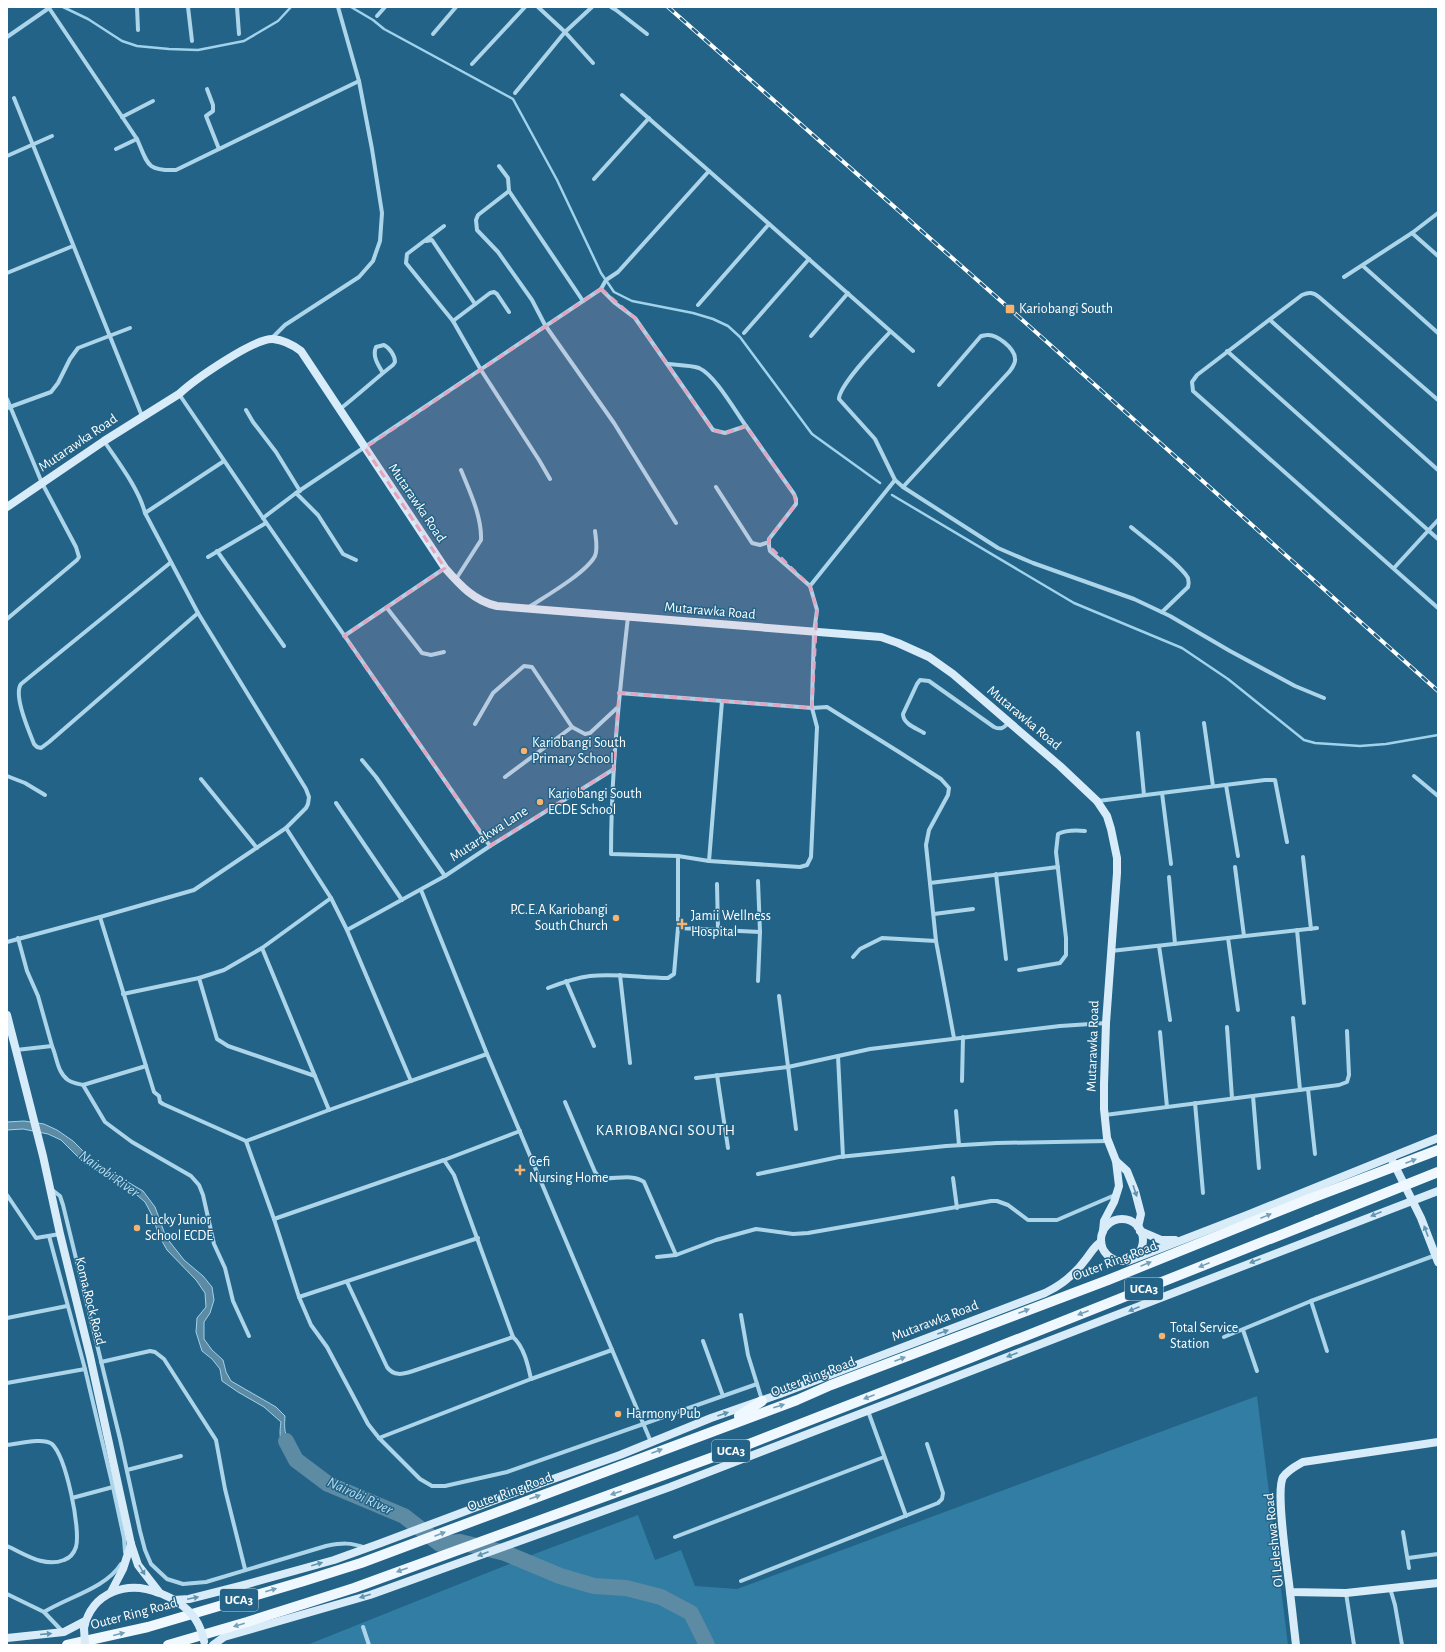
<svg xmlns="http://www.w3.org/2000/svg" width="1445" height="1652" font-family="'Alegreya Sans',sans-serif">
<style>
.green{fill:#327da3}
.water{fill:#5e8ba4;stroke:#a0d2eb}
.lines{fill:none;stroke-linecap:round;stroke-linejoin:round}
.stream{stroke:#a0d2eb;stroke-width:2.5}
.river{stroke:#5e8ba4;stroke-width:16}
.street{stroke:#acd5ea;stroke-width:4}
.secondary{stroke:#d7ecf8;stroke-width:8}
.primary{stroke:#eff8fe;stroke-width:10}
.rail-casing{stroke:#fff;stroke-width:4}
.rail{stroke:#226387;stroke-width:2.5;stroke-dasharray:8;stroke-linecap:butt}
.secondary-bridge{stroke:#d7ecf8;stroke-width:8}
.primary-bridge{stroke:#eff8fe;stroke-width:10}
.oneway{fill:#749fb7}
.oneway2{fill:#6193af}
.marked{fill:#e7a3bd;fill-opacity:0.2;stroke:#e7a3bd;stroke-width:3;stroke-dasharray:8 5;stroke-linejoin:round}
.poi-dot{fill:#f6b26e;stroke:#226387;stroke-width:1.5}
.labels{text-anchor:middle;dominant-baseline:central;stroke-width:3;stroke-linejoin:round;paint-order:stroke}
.shield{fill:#226387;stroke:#bdd0db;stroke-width:1}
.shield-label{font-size:13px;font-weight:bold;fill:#fff}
.poi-label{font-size:14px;fill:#fff;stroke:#226387;text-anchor:start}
.street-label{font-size:14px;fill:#fff;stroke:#226387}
.neighbourhood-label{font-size:15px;letter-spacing:1px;fill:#fff;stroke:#226387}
.water-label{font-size:15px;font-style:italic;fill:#b8def1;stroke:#226387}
</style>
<rect width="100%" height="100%" fill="#226387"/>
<path class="green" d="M 1257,1396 L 1288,1645 L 307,1645 L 537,1553 L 638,1515 L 655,1560 L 681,1550 L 695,1586 L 737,1589 Z"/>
<path class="water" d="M 24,1121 L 44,1124 L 57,1130 L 73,1141 L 94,1162 L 143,1191 L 155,1207 L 166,1237 L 184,1260 L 203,1276 L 212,1287 L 214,1300 L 210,1313 L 204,1322 L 204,1339 L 212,1350 L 223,1360 L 226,1372 L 231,1381 L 276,1407 L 285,1416 C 284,1431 284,1437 297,1447 L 296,1460 C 282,1448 278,1441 281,1422 L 264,1407 L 238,1392 L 222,1381 L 220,1369 L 212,1359 L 202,1351 L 196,1332 L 197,1318 L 206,1307 L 205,1293 L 196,1280 L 167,1250 L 158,1234 L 154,1219 L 145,1202 L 130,1189 L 84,1163 L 61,1140 L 48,1134 L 23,1129 L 7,1130 L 7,1122 Z"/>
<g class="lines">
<g class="stream">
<path d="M 63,7 L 88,19 L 122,41 L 137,46 L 169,49 L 198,50 L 244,41 L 278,21 L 291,7"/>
<path d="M 351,7 L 373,20 L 384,29 L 513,99 L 557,180 L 601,273 L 614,292 L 632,301 L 693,313 L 713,319 L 728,326 L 740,337 L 812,434 L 880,483"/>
<path d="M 892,495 L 1074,603 L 1182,648 L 1228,679 L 1304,740 L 1315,743 L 1360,746 L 1386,744 L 1438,735"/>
</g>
<path class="river" d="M 286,1441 L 296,1460 L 328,1484 L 404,1516 L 440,1544 L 460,1542 L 505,1553 L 560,1576 L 594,1586 L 626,1588 L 661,1597 L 691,1613 L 707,1645"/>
<g class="street">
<path d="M 137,7 L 138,30"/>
<path d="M 188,7 L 192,41"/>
<path d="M 237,7 L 239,34"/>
<path d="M 538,7 L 565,32 L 593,63"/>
<path d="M 611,7 L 616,10 L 647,34"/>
<path d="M 377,16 L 385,7"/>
<path d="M 433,34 L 456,7"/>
<path d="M 7,37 L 49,8 L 137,139"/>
<path d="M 472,64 L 525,7"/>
<path d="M 207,89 L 213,105 L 213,111 L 206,116 L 219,149"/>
<path d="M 515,93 L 565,32 L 592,7"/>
<path d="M 622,95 L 709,171 L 913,351"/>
<path d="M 14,98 L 142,416"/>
<path d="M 122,117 L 153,101"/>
<path d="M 116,149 L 137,139 C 148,164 146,171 176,170 L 359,81"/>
<path d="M 7,156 L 52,136"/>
<path d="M 499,166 L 508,178 L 509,191 L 583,301"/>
<path d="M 594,179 L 649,118"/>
<path d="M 509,191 L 478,215 L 476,220 L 477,230 L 498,252 L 532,300 L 545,325 L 614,423 L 676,523"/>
<path d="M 444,226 L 407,254 L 406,263 L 453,321 L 481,370 L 539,460 L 550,479"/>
<path d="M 1412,233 L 1438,213"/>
<path d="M 426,241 L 432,240 L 475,304"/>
<path d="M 1363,266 L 1438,333"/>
<path d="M 7,273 L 73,246"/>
<path d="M 1344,277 L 1412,233 L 1438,256"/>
<path d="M 601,289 L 615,303 L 635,318 L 713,430 L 725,433 L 746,426 L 794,494 L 796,499 L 796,504 L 769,539 L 769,546 L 770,551 L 810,586"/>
<path d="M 698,305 L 769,224"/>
<path d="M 1270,320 L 1438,470"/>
<path d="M 453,321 L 490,293 L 494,292 L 497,294 L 509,312"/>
<path d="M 890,332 C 879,344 839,385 839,399 L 875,439 L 895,480 L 903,487 L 998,548 L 1033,563 L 1134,599 L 1170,616 L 1230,651 L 1295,686 L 1324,698"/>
<path d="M 744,333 L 809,259"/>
<path d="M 811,336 L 848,293"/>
<path d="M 272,338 L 285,325 L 359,277 L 373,261 L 380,241 L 382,213 L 372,149 L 359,81 L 338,7"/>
<path d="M 1227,351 L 1438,539"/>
<path d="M 668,364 C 677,365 690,365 699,368 C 715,375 735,411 746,426"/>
<path d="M 179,394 L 263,518 L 490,846"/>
<path d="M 7,399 L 42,483 L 76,547 L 79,557 L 77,560 L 7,619"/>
<path d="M 1438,400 L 1319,297 C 1313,292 1309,292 1302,295 L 1197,375 L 1192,382 L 1193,391 L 1438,608"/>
<path d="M 7,408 L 51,392 L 58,383 L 70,359 L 78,348 L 130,328"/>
<path d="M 340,409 C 358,395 375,379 393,365 L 395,362 C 395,356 390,348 384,345 L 376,347 C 372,356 378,365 383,373"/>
<path d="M 246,410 L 253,422 L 276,452 L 300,491"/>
<path d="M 716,487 L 752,543 L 760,545 L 769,542"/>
<path d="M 903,487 L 1009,372 C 1012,368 1016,364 1015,358 C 1014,348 997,334 987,335 C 985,335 983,336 981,336 L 939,385"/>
<path d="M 296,493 L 318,515 L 343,554 L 356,560"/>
<path d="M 145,513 L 224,461"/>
<path d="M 263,518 L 296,493 L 601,289 L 606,280 L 618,272 L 709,171"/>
<path d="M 1131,527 C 1145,539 1180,564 1188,578 C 1189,582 1189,584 1188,587 L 1162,612"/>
<path d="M 217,551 L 284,646"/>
<path d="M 208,557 L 266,523"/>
<path d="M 170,563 L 21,684 C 13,695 29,731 34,744 L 37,747 L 41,748 L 49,742 L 198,613"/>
<path d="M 1394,568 L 1438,520"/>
<path d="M 456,579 L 481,540 C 482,517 470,492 461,470"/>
<path d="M 529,607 C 546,596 586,573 595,556 C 598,549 596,539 595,531"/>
<path d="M 387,608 L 422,653 L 431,655 L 444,652"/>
<path d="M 628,617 C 619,696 611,775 611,854 L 678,856 L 709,861 L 800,867 L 807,865 L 811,857 L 817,727 L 812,708 L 812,700 L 814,632 L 817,610 L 810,586 L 895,480"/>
<path d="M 344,636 L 445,568"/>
<path d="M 619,693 L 812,708 L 827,707 L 899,752 L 941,779 L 949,788 L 948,795 L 929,830 L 926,845 L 936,941 L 954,1038"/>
<path d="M 1204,723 L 1213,786"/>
<path d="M 475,724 L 493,693 L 524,666 L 532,667 L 572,727 L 585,734 L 590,733 L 617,708"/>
<path d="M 924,733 C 916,728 903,724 903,714 L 917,684 L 920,680 L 929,681 L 994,727 C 1001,730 1004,728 1009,722"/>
<path d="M 1138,733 L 1144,795"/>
<path d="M 362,760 L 376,777 L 445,876"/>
<path d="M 7,776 L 25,783 L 45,795"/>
<path d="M 1414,776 L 1438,796"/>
<path d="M 505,777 L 572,727"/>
<path d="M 201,779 L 257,848"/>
<path d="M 1226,785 L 1238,856"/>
<path d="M 1162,793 L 1171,864"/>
<path d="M 1098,801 L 1265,780 L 1275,780 L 1287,842"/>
<path d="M 336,803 L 402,900"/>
<path d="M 286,828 L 331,898 L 347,930 L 411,1081"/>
<path d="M 1303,857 L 1311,929"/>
<path d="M 709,861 L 722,701"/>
<path d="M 1235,867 L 1244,936"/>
<path d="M 996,874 L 1006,959"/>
<path d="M 1169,877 L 1175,944"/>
<path d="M 758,881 L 760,932"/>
<path d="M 930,883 L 1058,867"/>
<path d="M 717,884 L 718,930"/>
<path d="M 421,890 L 487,1054 L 651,1442"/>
<path d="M 934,914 L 973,909"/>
<path d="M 100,917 L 154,1092 L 159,1096 L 160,1102 L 163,1104 L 246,1141 L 274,1219 L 299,1297 L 311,1325 L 327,1347 L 368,1424 L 379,1438 L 420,1479 L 432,1486 L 445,1486 L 507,1472 L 757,1384"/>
<path d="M 678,928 L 760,932 L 758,981"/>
<path d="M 347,930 L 445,876 L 490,846 L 614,769"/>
<path d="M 1297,930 L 1304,1003"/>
<path d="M 18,938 L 27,971 L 38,996 L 52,1046"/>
<path d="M 1228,938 L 1238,1010"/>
<path d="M 7,942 L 100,917 L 194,890 L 286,828 L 306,808 L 308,804 L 309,797 L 306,789 L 198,613 L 145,513 C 139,489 118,462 104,441"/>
<path d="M 1159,946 L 1170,1020"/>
<path d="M 262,948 L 329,1110"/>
<path d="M 1111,951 L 1317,928"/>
<path d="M 853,957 L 860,949 L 882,938 L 936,941"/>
<path d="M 1019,970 L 1060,963 L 1066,955 L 1066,938 L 1056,852 L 1058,834 C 1066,830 1076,830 1085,831"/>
<path d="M 620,975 L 630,1063"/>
<path d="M 199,978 L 217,1039 L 228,1046 L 315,1076"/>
<path d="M 566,981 L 594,1046"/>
<path d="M 548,988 C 561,983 575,978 590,976 C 616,973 642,978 668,978 L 674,974 L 678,928 L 678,856"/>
<path d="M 123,994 L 199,978 L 224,970 L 262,948 L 331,898"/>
<path d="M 779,996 L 796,1129"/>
<path d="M 1293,1018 L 1300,1090"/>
<path d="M 1227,1027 L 1232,1098"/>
<path d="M 1160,1032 L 1167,1107"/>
<path d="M 16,1050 L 52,1046 C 57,1057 57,1072 68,1080 C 72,1083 79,1084 83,1085 L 105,1122 L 132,1142 L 191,1176 L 199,1185 L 203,1195 L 214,1244 L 225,1268 L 233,1301 L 249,1336"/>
<path d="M 838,1056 L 843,1157"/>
<path d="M 717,1075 L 728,1148"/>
<path d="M 696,1078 L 788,1067 L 870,1049 L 1060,1026 L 1106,1023"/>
<path d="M 962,1081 L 963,1037"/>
<path d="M 83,1085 L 146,1066"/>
<path d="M 1308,1089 L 1315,1154"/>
<path d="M 1253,1096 L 1259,1168"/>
<path d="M 565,1102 L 595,1172 L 600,1178 C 615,1180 631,1173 644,1182 L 676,1255"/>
<path d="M 1195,1103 L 1203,1193"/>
<path d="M 956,1111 L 959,1145"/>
<path d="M 1105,1115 L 1339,1085 L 1347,1082 L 1349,1075 L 1347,1031"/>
<path d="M 246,1141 L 329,1110 L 487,1054"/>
<path d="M 444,1160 L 454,1175 L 513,1337 C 524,1347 528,1365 531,1379"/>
<path d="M 758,1174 L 839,1157 L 946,1146 L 997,1143 L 1108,1141"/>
<path d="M 953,1178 L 957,1208"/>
<path d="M 51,1189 L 60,1196 L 63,1205 L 120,1439 L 140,1531 L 145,1550 L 151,1564 L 167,1579 L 183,1584 L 206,1582 L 326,1546 C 342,1543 350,1542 366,1548"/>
<path d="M 7,1195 L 36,1238 L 60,1234"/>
<path d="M 274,1219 L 444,1160 L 520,1131"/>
<path d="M 49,1236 L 85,1369 L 113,1487 L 124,1538 L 125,1552"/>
<path d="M 657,1257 L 676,1255 L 716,1240 L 756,1229 L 793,1234 L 808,1233 L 991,1201 L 997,1201 L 1008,1205 L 1028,1220 L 1057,1220 L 1115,1195"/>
<path d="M 347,1282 L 387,1367 C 394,1377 403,1374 413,1371 L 513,1337"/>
<path d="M 299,1297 L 478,1238"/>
<path d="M 1311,1301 L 1327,1351"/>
<path d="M 741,1315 L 748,1355 L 762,1400"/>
<path d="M 7,1318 L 67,1306"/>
<path d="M 1243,1330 L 1257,1371"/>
<path d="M 1224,1337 L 1311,1301 L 1436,1255"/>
<path d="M 703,1341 L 723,1396"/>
<path d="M 101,1362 L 150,1351 L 155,1352 L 164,1359 L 216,1440 L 225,1489 L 245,1569"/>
<path d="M 7,1383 L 85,1369"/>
<path d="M 868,1411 L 906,1516"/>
<path d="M 379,1438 L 531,1379 L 612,1350"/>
<path d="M 7,1445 C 18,1444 43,1437 52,1444 C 66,1457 81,1529 76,1547 C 74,1553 70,1558 64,1560 C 44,1568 25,1554 7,1546"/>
<path d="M 127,1470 L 181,1456"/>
<path d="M 72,1498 L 113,1487"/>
<path d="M 1403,1532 L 1409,1568"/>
<path d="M 675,1537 L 884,1457"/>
<path d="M 1408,1558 L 1438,1554"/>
<path d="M 741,1581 L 938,1503 L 942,1499 L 943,1493 L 927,1444"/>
<path d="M 1390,1588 L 1395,1605 L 1402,1645"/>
<path d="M 1346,1593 L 1354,1645"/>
<path d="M 7,1594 L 44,1612 L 63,1632"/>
<path d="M 44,1612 C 68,1597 106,1588 121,1564"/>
<path d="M 363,1627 L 369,1645"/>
</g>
<g class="secondary">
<path d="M 7,507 L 104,441 L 179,394 C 194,380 254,338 273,339 C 283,340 293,345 301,351 L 445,568 C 460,585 474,601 497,606 L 881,637 L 898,643 L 929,657 L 953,674 L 1060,766 L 1097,801 L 1107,816 L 1111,829 L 1117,858 L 1117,873 L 1106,1023 L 1104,1084 L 1104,1109 L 1107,1138 L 1116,1161 L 1119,1186 L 1114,1202 L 1104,1221 L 1103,1231"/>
<path d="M 7,1015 L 43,1156 L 60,1234 L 90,1356 L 131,1544 L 138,1565 L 159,1592"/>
<path d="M 1116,1161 L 1127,1171 L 1135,1191 L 1141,1214 L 1138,1227"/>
<path d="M 1393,1162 L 1421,1218 L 1438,1262"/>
<circle cx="1122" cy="1240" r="21"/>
<path d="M 1140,1231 L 1161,1240 L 1175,1240"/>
<path d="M 1128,1261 L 1247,1215 L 1438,1138"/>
<path d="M 1438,1442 L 1303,1462 C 1296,1466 1288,1470 1283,1477 C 1275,1492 1288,1571 1290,1592 L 1346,1593 L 1438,1583"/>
<path d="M 111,1592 L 123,1569 L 131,1544"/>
<path d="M 1290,1592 L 1296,1645"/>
<path d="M 174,1600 L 189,1599 L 244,1585 L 334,1560 L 381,1543 L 514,1493 L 620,1455 L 711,1418 L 780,1394 L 1045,1293 C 1062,1285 1075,1274 1086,1259 C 1091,1253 1094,1246 1101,1242"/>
<path d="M 84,1628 C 92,1592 127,1580 159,1593 C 166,1595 172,1599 178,1602"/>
<path d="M 7,1638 L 64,1632 L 85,1621"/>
<path d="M 213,1645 L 224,1637 L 370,1595 L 670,1487 L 1438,1191"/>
</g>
<g class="primary">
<path d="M 739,1416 L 762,1401"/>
<path d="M 67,1645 L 148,1627 L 304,1581 L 361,1563 L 797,1400 L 831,1385 L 1108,1280 L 1309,1199"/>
<path d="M 168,1645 L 247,1622 L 354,1588 L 749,1444 L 970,1358 L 1318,1220"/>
</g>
<defs>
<path id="rail" d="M 668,7 L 1010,309 L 1438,691"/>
</defs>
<use href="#rail" class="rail-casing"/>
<use href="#rail" class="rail"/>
<g class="secondary-bridge">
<path d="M 179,1603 C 193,1613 200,1623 204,1641"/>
<path d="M 84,1628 L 85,1645"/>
</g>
<g class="primary-bridge">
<path d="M 1309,1199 L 1438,1150"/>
<path d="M 1318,1220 L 1438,1172"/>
</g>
</g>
<defs><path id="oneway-solid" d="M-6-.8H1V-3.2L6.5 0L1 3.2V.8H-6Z"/></defs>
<g class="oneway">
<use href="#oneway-solid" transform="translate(1411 1161) rotate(-21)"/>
<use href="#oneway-solid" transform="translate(1266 1216) rotate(-22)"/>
<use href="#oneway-solid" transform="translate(1146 1264) rotate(-23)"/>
<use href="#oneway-solid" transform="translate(1204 1265) rotate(158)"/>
<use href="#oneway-solid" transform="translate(1024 1311) rotate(-21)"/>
<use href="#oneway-solid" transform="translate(1083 1313) rotate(159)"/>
<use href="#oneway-solid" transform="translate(900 1359) rotate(-21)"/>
<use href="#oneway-solid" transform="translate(869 1397) rotate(159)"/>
<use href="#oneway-solid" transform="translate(779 1406) rotate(-18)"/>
<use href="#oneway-solid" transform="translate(657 1451) rotate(-21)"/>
<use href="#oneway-solid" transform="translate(616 1493) rotate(161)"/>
<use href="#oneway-solid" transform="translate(535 1497) rotate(-20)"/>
<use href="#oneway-solid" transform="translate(440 1534) rotate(-21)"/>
<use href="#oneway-solid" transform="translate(402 1570) rotate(160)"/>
<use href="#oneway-solid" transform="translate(271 1590) rotate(-16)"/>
<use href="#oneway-solid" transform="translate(239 1625) rotate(164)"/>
<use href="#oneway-solid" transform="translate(119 1634) rotate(-14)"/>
</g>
<g class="oneway2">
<use href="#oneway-solid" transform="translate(1135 1191) rotate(71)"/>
<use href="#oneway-solid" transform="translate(1376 1214) rotate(158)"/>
<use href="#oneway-solid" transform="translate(1426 1231) rotate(-110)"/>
<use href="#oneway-solid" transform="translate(1255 1261) rotate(159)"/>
<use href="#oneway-solid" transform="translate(1134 1309) rotate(158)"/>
<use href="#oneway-solid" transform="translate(943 1332) rotate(-20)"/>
<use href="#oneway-solid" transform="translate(1012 1355) rotate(159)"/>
<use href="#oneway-solid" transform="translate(723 1414) rotate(-19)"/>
<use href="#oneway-solid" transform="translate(483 1554) rotate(159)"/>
<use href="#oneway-solid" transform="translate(317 1564) rotate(-16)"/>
<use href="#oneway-solid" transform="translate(142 1570) rotate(59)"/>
<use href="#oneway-solid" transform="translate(365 1596) rotate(163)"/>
<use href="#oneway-solid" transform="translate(193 1598) rotate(-12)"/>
<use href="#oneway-solid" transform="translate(46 1634) rotate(-5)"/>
</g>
<path class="marked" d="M 601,289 L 635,318 L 713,430 L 725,433 L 746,426 L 794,494 L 796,504 L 769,539 L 769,546 L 810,586 L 817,610 L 812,708 L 619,693 L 614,769 L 490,846 L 344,636 L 445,568 L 365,448 Z"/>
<g class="poi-dot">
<rect x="1005" y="304" width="10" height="10" rx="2"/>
<circle cx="524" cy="751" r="4"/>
<circle cx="540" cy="802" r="4"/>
<circle cx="616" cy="918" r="4"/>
<path d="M680 918h4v4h4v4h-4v4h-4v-4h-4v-4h4z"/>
<path d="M518 1164h4v4h4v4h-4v4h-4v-4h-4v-4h4z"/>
<circle cx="137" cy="1228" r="4"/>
<circle cx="1162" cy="1336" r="4"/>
<circle cx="618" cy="1414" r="4"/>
</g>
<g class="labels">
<g class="shield">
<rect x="1125" y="1278" width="38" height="22" rx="3"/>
<rect x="712" y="1440" width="38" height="22" rx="3"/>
<rect x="220" y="1589" width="38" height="22" rx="3"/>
</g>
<g class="shield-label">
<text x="1144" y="1289">UCA3</text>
<text x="731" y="1451">UCA3</text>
<text x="239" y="1600">UCA3</text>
</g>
<g class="poi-label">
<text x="1019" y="309">Kariobangi South</text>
<text x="532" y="743">Kariobangi South<tspan x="532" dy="16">Primary School</tspan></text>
<text x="548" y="794">Kariobangi South<tspan x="548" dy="16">ECDE School</tspan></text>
<text x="608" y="910" text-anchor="end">P.C.E.A Kariobangi<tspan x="608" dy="16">South Church</tspan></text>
<text x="691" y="916">Jamii Wellness<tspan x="691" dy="16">Hospital</tspan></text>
<text x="529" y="1162">Cefi<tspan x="529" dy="16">Nursing Home</tspan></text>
<text x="145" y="1220">Lucky Junior<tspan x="145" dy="16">School ECDE</tspan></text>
<text x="1170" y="1328">Total Service<tspan x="1170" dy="16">Station</tspan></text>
<text x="626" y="1414">Harmony Pub</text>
</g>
<g class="street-label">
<text transform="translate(78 443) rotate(-34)">Mutarawka Road</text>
<text transform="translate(417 503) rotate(56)">Mutarawka Road</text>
<text transform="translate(710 611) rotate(5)">Mutarawka Road</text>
<text transform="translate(1024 718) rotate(40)">Mutarawka Road</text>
<text transform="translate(489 834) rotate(-33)">Mutarakwa Lane</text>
<text transform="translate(1093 1046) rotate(-88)">Mutarawka Road</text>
<text transform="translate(1115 1261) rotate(-21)">Outer Ring Road</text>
<text transform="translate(90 1301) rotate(76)">Koma Rock Road</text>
<text transform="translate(935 1321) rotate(-21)">Mutarawka Road</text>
<text transform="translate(813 1377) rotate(-21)">Outer Ring Road</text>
<text transform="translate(510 1492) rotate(-20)">Outer Ring Road</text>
<text transform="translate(1274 1540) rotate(-96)">Ol Leleshwa Road</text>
<text transform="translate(134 1614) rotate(-15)">Outer Ring Road</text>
</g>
<g class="neighbourhood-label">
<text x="666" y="1130">KARIOBANGI SOUTH</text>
</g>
<g class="water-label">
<text transform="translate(109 1174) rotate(35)">Nairobi River</text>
<text transform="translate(360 1496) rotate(25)">Nairobi River</text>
</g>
</g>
<rect width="1445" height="1652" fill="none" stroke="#ffffff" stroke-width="16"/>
</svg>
